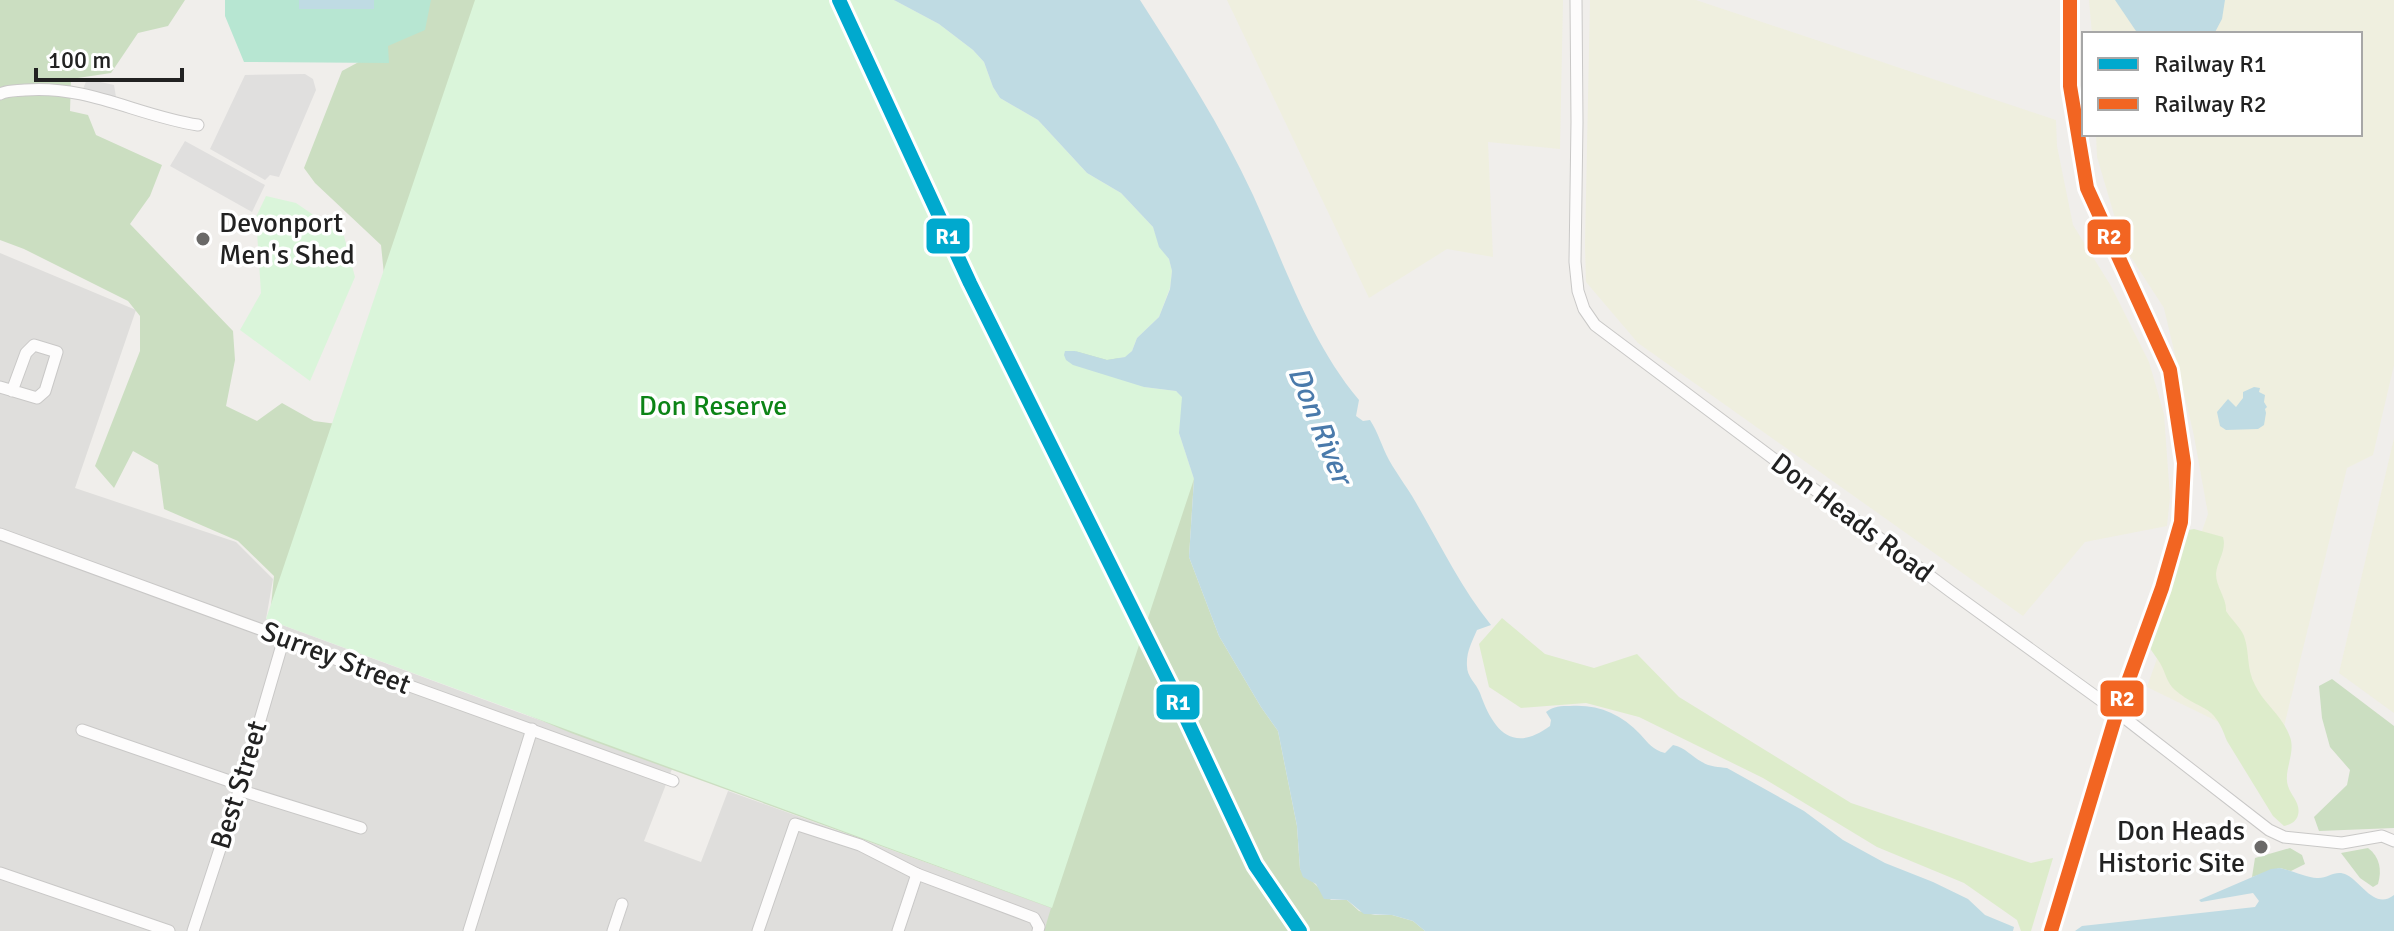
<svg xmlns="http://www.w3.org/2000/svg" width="2394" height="931" font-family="Signika,sans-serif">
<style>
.residential{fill:#dfdedc}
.farmland{fill:#efefdf}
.grass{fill:#ddeccb}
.forest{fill:#cbdec1}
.park{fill:#daf5da}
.pitch{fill:#b7e6d2}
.parking{fill:#e0dfde}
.water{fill:#bfdbe3}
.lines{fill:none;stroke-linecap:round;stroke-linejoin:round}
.minor-casing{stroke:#c9c8c7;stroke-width:13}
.minor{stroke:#fdfcfc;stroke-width:11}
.rail-1-casing{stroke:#fff;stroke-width:20}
.rail-2-casing{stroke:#fff;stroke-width:20}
.rail-1{stroke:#00a9ce;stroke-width:14}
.rail-2{stroke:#f26522;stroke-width:14}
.poi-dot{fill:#6a6968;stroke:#fff;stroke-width:3}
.labels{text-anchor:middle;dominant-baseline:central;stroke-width:7;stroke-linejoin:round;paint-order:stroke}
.poi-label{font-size:28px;fill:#222;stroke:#fff;text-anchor:start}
.park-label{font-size:28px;fill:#0c8416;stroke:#fff}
.street-label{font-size:28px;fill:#222;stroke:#fff}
.water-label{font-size:30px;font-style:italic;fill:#4a7aab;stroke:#fff}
.line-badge{stroke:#fff;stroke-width:3}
.badge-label{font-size:22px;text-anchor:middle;font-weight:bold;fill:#fff}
</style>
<rect width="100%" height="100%" fill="#f0eeeb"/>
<path class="residential" d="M 0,253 L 136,310 L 75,488 L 236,542 L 273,579 L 266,619 L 672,769 L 644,841 L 701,862 L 728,791 L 1052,908 L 1044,931 L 0,931 Z"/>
<g class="farmland">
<path d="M 1227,0 L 1563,0 L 1560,149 L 1488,142 L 1493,257 L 1447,249 L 1369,298 Z"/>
<path d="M 1590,0 L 1696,0 L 2056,120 L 2057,146 L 2073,225 L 2111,286 L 2149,362 L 2164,414 L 2170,497 L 2167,526 L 2085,542 L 2023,616 L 1638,343 L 1586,282 L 1585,245 Z"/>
<path d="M 2089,0 L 2394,0 L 2394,365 L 2373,455 L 2347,468 L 2278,751 L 2147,687 L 2208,514 L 2194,436 L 2164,308 L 2123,245 L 2097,157 L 2096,134 L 2360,134 L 2360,34 L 2092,34 Z"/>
<path d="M 2394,438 L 2394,713 L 2339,673 Z"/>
</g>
<g class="grass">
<path d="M 2194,529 L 2223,537 C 2227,550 2217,561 2216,574 C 2216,587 2227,599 2226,611 C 2231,619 2241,628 2244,636 C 2250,653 2246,668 2255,685 C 2264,704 2283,716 2290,737 C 2296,753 2283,771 2288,786 C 2291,796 2301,803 2298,815 C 2296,822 2291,824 2284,826 L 2273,816 L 2227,741 C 2213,701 2202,713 2175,690 C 2166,682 2166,673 2160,663 C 2157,658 2153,653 2149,647 L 2173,576 L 2183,531 Z"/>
<path d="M 1502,618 L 1545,654 L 1594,668 L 1637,654 L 1679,697 L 1851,803 L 2031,863 L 2053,858 L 2031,931 L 2021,931 L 2017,920 L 1964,883 L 1877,847 L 1763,778 L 1639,717 L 1586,703 L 1521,708 L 1489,687 L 1479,644 Z"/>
</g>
<g class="forest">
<path d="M 0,0 L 185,0 L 168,26 L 138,33 L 111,73 L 71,79 L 70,111 L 88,115 L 96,135 L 162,165 L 150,196 L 130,224 L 233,331 L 235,360 L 226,406 L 257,421 L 282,403 L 314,421 L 352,426 L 391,343 L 381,245 L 315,183 L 304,168 L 342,71 L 368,57 L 418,0 L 894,0 L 1194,479 L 1189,557 L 1219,636 L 1261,707 L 1278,731 L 1297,826 L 1300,869 L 1331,900 L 1347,900 L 1359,911 L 1375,915 L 1392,915 L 1413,921 L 1425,931 L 1044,931 L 1051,908 L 571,733 L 299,620 L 270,616 L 274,576 L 238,541 L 164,509 L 158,465 L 133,451 L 114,488 L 95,466 L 140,351 L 140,316 L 128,301 L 24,249 L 0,240 Z"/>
<path d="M 2332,679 L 2394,726 L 2394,828 L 2319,831 L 2314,817 L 2347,785 L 2350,770 L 2330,747 L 2322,718 L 2319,686 Z"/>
<path d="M 2290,848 L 2302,855 L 2305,864 L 2291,871 L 2280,868 L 2252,877 L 2255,858 Z"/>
<path d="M 2368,848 C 2380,857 2382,870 2378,884 L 2373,887 L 2360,878 L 2341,853 Z"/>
</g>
<g class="park">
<path d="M 475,0 L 894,0 L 939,24 L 973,50 L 984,62 L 993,87 L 1000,98 L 1038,120 L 1087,173 L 1121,193 L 1153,227 L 1160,247 L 1169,259 L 1172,271 L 1170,288 L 1159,317 L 1137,338 L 1132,351 L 1126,357 L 1107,360 L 1075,351 L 1144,387 L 1176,391 L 1183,397 L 1179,433 L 1194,479 L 1052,908 L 266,619 Z"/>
<path d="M 266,196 L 296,203 L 344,236 L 355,277 L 310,381 L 240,330 L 261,293 L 256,217 Z"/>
</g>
<path class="pitch" d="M 225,0 L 431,0 L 425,30 L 388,46 L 389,63 L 244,62 L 225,16 Z"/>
<g class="parking">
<path d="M 305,74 L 313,79 L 316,90 L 279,177 L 270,175 L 265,180 L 210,149 L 245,75 Z"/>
<path d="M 87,79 L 114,85 L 116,97 L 83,89 Z"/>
<path d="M 185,141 L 265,185 L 252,212 L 170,166 Z"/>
</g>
<g class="water">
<rect x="299" y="0" width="75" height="9"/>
<path d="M 894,0 L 1140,0 C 1181,64 1221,126 1253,195 C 1285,265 1309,340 1359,400 L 1356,416 L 1363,421 L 1370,420 C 1378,432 1382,447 1389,460 C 1398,476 1410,491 1419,508 C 1442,548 1462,589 1491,625 L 1477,630 C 1472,642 1466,652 1467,666 C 1467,677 1476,683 1480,693 C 1493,730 1512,754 1550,726 L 1551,720 L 1546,712 C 1554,706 1561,706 1570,706 C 1598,704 1621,714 1640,734 C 1648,743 1653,750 1665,753 L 1673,745 C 1686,748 1691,756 1702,762 C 1710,767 1719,767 1727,768 L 1804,811 L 1843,840 L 1885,863 L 1933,882 L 1968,899 L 1985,915 L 2014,927 L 2013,931 L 1425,931 L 1413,921 L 1392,915 L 1364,914 L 1347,900 L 1324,899 L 1316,884 L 1303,877 L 1300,869 L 1297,826 L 1278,731 L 1261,707 L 1219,636 L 1189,557 L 1194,479 L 1179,433 L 1182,397 L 1176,391 L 1144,387 L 1073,365 L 1066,360 L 1064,355 L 1065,351 L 1075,351 L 1107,360 L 1125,357 L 1132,351 L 1137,338 L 1159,317 L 1170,289 L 1172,271 L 1169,259 L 1159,247 L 1153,227 L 1121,193 L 1087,173 L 1038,120 L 1000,98 L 993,87 L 984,62 L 973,50 L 939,24 Z"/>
<path d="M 2115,0 L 2225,0 L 2222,19 L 2214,34 L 2138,34 Z"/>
<path d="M 2254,387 L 2260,388 L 2259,392 L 2265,395 L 2264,402 L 2267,407 L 2265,409 L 2266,413 L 2264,425 L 2258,429 L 2226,430 L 2220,426 L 2217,412 L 2228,399 L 2236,407 L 2243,398 L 2243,392 Z"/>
<path d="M 2280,868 C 2290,870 2307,878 2317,878 C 2328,879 2335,869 2347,875 C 2362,883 2375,910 2394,895 L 2394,931 L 2075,931 L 2082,926 L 2255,907 L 2259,901 L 2253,893 L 2201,902 L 2199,900 L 2271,869 Z"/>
</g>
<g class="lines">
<defs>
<g id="minor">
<path d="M 1576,0 L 1577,122 L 1575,262 L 1578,291 L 1584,309 L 1595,325 L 1950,591 L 2117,712 L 2269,830 L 2284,837 L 2342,843 L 2382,836 L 2394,841"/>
<path d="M 0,94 C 8,90 16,91 25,90 C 89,85 138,116 198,125"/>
<path d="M 0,387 L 37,398 L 45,391 L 57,352 L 34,345 L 26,353 L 12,391"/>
<path d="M 0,534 L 284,638 L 310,650 L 673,781"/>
<path d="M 82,730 L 241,785"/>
<path d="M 239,790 L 361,828"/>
<path d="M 0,873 L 169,931"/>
<path d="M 193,931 L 241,785 L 284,638"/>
<path d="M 469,931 L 532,729"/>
<path d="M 613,931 L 622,904"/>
<path d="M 758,931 L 795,824 L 860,845 L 917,874 L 1034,918 L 1039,927 L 1038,931"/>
<path d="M 898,931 L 917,874"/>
</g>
</defs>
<use href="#minor" class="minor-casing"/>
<use href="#minor" class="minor"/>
<defs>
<path id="rail-1" d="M 839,0 L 970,283 L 1177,699 L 1255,865 L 1300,931"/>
<path id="rail-2" d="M 2051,931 L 2117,712 L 2162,588 L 2181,522 L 2184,463 L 2170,370 L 2087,188 L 2070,86 L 2070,0"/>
</defs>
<use href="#rail-1" class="rail-1-casing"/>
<use href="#rail-2" class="rail-2-casing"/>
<use href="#rail-1" class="rail-1"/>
<use href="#rail-2" class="rail-2"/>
</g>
<g class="poi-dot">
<circle cx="203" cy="239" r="8"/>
<circle cx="2261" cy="847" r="8"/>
</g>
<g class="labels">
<g class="poi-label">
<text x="219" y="223">Devonport<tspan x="219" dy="32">Men's Shed</tspan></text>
<text x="2245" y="831" text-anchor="end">Don Heads<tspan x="2245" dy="32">Historic Site</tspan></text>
</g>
<g class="park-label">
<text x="713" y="406">Don Reserve</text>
</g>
<g class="street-label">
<text transform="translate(1852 518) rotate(37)">Don Heads Road</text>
<text transform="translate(336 658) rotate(21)">Surrey Street</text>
<text transform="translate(239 785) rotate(-73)">Best Street</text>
</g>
<g class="water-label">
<text transform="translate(1320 425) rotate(68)">Don River</text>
</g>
</g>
<g class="line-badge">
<rect x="925" y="217" width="46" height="38" rx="8" fill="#00a9ce"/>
<rect x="2086" y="218" width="46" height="38" rx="8" fill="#f26522"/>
<rect x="2099" y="679" width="46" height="39" rx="8" fill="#f26522"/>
<rect x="1155" y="683" width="46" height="38" rx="8" fill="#00a9ce"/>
</g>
<g class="badge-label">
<text x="948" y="244">R1</text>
<text x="2109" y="244">R2</text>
<text x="2122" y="706">R2</text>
<text x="1178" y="710">R1</text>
</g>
<rect x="2082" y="32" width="280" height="104" fill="#ffffff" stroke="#a7a7a7" stroke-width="2"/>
<rect x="2098" y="58" width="40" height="12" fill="#00a9ce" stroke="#a7a7a7" stroke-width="2"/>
<text x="2154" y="72" font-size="24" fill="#222222">Railway R1</text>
<rect x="2098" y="98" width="40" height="12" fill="#f26522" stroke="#a7a7a7" stroke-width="2"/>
<text x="2154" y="112" font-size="24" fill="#222222">Railway R2</text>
<path d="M36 68v12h146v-12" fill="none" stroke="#222222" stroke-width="4"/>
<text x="48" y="68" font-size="24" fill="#222222" stroke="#ffffff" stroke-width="6" paint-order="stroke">100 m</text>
</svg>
